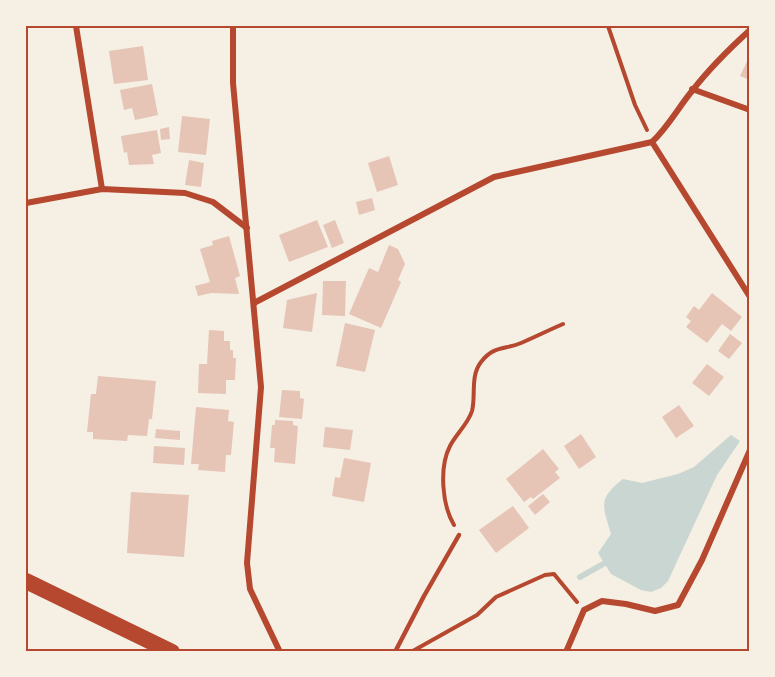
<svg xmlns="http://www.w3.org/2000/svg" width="775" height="677" font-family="Lato,sans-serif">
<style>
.water{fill:#c9d6d2}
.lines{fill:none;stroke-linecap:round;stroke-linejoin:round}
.stream{stroke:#c9d6d2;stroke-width:6}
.building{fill:#e6c5b7}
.path{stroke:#b5482f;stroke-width:4}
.service{stroke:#b5482f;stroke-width:4.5}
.minor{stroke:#b5482f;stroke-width:6}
.trunk{stroke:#b5482f;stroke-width:16}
.neatline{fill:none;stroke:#b5482f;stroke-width:2}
</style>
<rect width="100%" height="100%" fill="#f6efe4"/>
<path class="water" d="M 731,435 L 740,441 L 717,475 L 668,581 L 661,588 L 651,592 L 641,590 L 611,574 L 598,553 L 611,534 C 603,506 597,499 623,479 L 642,483 L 678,474 L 694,467 Z"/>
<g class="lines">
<path class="stream" d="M 580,577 L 605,563"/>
</g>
<g class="building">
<path d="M 143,46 L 148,80 L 114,84 L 109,51 Z"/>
<path d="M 750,55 L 750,80 L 740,76 Z"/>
<path d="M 152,84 L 158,115 L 135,120 L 132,108 L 124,110 L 120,90 Z"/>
<path d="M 182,116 L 210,119 L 206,155 L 178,152 Z"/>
<path d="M 169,127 L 170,139 L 161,140 L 160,129 Z"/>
<path d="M 157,130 L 161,153 L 152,155 L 154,164 L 129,165 L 127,152 L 124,153 L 121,136 Z"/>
<path d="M 389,156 L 398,185 L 377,192 L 368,163 Z"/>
<path d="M 189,160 L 204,163 L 201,187 L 185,185 Z"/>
<path d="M 372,198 L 375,210 L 359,215 L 356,202 Z"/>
<path d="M 317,220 L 328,247 L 289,262 L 279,235 Z"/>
<path d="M 335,220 L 344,243 L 332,248 L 323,225 Z"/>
<path d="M 229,236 L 240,276 L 235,278 L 239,294 L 211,293 L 198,296 L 195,286 L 210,282 L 200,249 L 213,245 L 212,241 Z"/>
<path d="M 389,245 L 398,249 L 405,264 L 398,280 L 401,282 L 381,328 L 349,314 L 369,268 L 378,272 Z"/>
<path d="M 323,281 L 346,281 L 345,316 L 322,315 Z"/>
<path d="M 317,293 L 312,332 L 283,328 L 287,300 Z"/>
<path d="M 712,293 L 742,317 L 731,331 L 722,324 L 707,343 L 686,327 L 691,321 L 686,317 L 694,306 L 699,310 Z"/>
<path d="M 345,323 L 375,330 L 365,372 L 336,366 Z"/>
<path d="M 209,330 L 224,331 L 224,341 L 230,341 L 230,350 L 233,350 L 233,358 L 236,358 L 235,380 L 226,380 L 226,394 L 198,393 L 199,364 L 207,364 Z"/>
<path d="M 730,334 L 742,343 L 729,359 L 718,351 Z"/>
<path d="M 707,364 L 724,377 L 709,396 L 692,383 Z"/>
<path d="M 98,376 L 156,381 L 152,419 L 149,419 L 147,436 L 128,435 L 127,441 L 93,439 L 93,432 L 87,432 L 91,394 L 96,394 Z"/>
<path d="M 282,390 L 300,391 L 300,398 L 304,399 L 302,419 L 279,417 Z"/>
<path d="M 679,405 L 694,426 L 676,438 L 662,417 Z"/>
<path d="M 196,407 L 229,410 L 228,421 L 234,422 L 231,455 L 226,455 L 225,472 L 198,470 L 199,464 L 191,464 Z"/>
<path d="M 275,420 L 293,421 L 293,425 L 298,426 L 295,464 L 274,462 L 275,448 L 270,448 L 272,425 L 275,425 Z"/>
<path d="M 325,427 L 353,430 L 350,450 L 323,447 Z"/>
<path d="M 156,429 L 180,431 L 180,440 L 155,438 Z"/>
<path d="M 581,434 L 596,457 L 579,469 L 564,446 Z"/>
<path d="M 154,446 L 185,448 L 184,465 L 153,463 Z"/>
<path d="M 543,449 L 559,469 L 555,472 L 560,478 L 533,499 L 531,497 L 524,502 L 506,479 Z"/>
<path d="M 344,458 L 371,463 L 364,502 L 332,496 L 335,477 L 340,478 Z"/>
<path d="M 131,492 L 189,495 L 184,557 L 127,553 Z"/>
<path d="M 543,494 L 550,502 L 535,515 L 528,506 Z"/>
<path d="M 513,506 L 529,528 L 496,553 L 479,530 Z"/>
</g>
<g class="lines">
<g class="path">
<path d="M 608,26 L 635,105 L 647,130"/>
<path d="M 454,525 C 442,505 439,467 450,446 C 456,434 468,424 472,411 C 476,396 470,376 481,362 C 494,345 505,350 521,343 C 535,337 549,330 563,324"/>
<path d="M 411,652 L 477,615 L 496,597 L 545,575 L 554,574 L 577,602"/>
</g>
<path class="service" d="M 395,652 L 424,596 L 459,535"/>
<g class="minor">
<path d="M 76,26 L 102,189"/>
<path d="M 233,26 L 233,83 L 261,387 L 247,563 L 250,589 L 280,652"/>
<path d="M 692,89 L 750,110"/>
<path d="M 652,142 L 750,297"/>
<path d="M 26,203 L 102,189 L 185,193 L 213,202 L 247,228"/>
<path d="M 254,303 L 494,177 L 652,142 C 668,127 678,108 692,91 C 709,69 729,49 750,30"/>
<path d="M 566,652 L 584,610 L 602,601 L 626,604 L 655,611 L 678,605 L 702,560 L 750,450"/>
</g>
<path class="trunk" d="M 26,581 L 172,652"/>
</g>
<rect width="775" height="677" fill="none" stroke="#f6efe4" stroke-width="54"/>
<rect x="27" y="27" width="721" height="623" class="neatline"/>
</svg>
